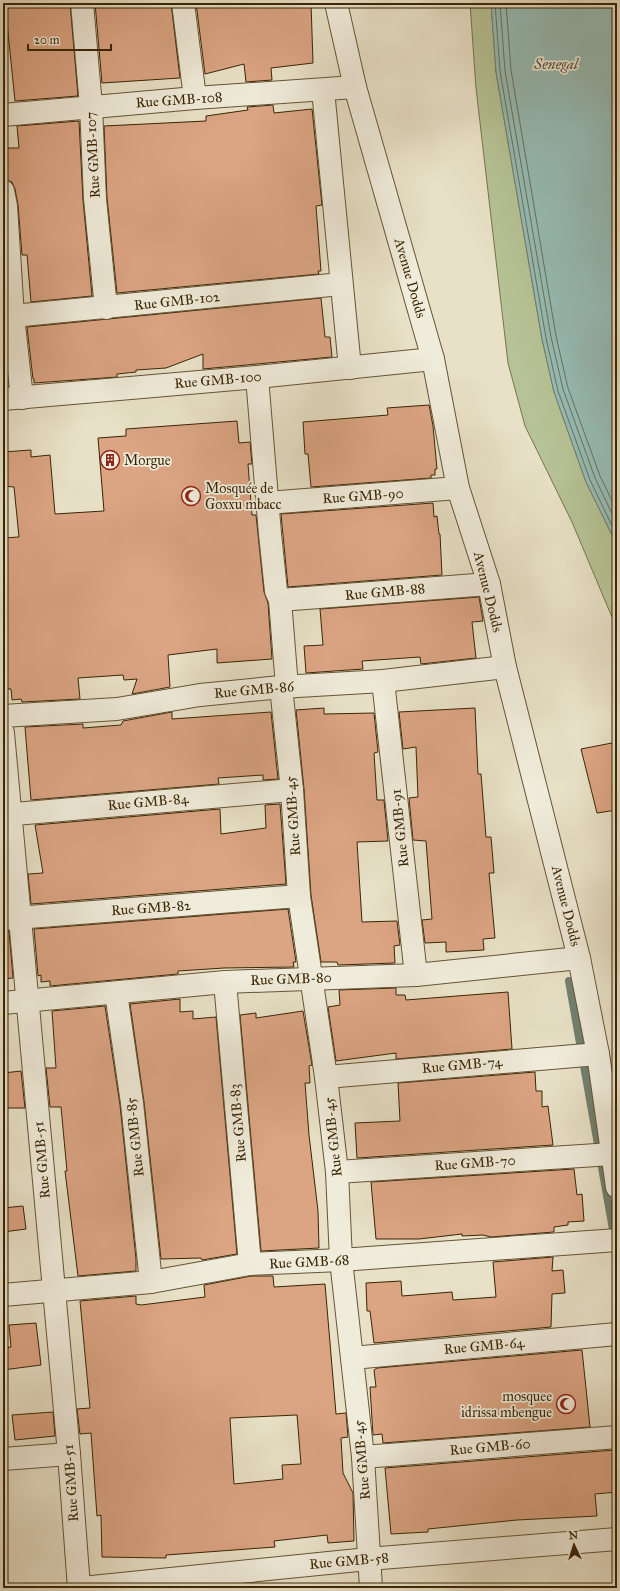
<svg xmlns="http://www.w3.org/2000/svg" width="620" height="1591" font-family="'IM FELL Great Primer',serif">
<style>
.green{fill:#b6c396;stroke:#78744d}
.water{fill:#97bdb6;stroke:#71806f}
.lines{fill:none;stroke-linecap:round;stroke-linejoin:round}
.shore{stroke:#68715d;stroke-width:1}
.stream{stroke:#71806f;stroke-width:8}
.building{fill:#dba483;stroke:#392504;fill-rule:evenodd}
.minor-casing{stroke:#655435;stroke-width:24}
.minor{stroke:#f0ecdb;stroke-width:22}
.labels{text-anchor:middle;dominant-baseline:central;stroke-width:3.5;stroke-linejoin:round;paint-order:stroke}
.street-label{font-size:14px;fill:#392504;stroke:#f0ecdb}
.poi-label{font-size:14px;fill:#392504;stroke:#f0ecdb;text-anchor:start}
.water-label{font-size:15px;font-style:italic;fill:#555339;stroke:#f0ecdb}
</style>
<rect width="100%" height="100%" fill="#e8e1c7"/>
<filter id="stains"><feTurbulence type="fractalNoise" baseFrequency=".005" numOctaves="4"/><feColorMatrix values="0 0 0 0 .2 0 0 0 0 .09 0 0 0 0 .02 0 0 0 .5 -.17"/></filter>
<radialGradient id="worn" r=".72"><stop offset=".6" stop-color="#630" stop-opacity="0"/><stop offset="1" stop-color="#630" stop-opacity=".3"/></radialGradient>
<path class="green" d="M 470,3 L 491,3 L 496,72 L 542,339 L 554,392 L 586,482 L 617,545 L 617,629 L 572,522 L 525,426 L 508,363 L 476,88 Z"/>
<path class="water" d="M 491,3 L 617,3 L 617,545 L 586,482 L 554,392 L 542,339 L 496,72 Z"/>
<g class="lines">
<g class="shore">
<path d="M 495,3 L 500,71 L 546,338 L 558,391 L 590,480 L 617,536"/>
<path d="M 500,3 L 505,71 L 551,337 L 563,389 L 595,478 L 617,524"/>
<path d="M 506,3 L 511,70 L 556,336 L 568,388 L 600,476 L 617,511"/>
</g>
<path class="stream" d="M 569,981 L 617,1252"/>
</g>
<g class="building">
<path d="M 5,3 L 70,3 L 78,96 L 15,101 Z"/>
<path d="M 95,3 L 171,3 L 180,78 L 102,83 Z"/>
<path d="M 196,3 L 311,3 L 313,63 L 271,68 L 272,80 L 246,82 L 244,64 L 205,74 Z"/>
<path d="M 273,105 L 274,113 L 312,109 L 322,205 L 316,206 L 321,271 L 318,271 L 319,274 L 117,293 L 107,198 L 104,126 L 206,121 L 206,116 L 248,110 L 247,107 Z"/>
<path d="M 79,121 L 83,200 L 92,296 L 31,302 L 27,255 L 22,255 L 18,205 L 15,189 L 12,182 L 3,179 L 3,148 L 19,148 L 17,126 Z"/>
<path d="M 321,298 L 325,337 L 330,337 L 332,357 L 203,369 L 203,354 L 166,368 L 136,370 L 136,372 L 117,374 L 117,377 L 34,383 L 34,379 L 33,379 L 27,327 Z"/>
<path d="M 3,339 L 8,381 L 3,381 Z"/>
<path d="M 429,405 L 433,426 L 437,469 L 435,469 L 435,475 L 431,475 L 431,478 L 311,487 L 308,454 L 305,454 L 303,422 L 388,415 L 387,408 Z"/>
<path d="M 237,421 L 239,443 L 250,442 L 252,464 L 248,464 L 252,515 L 256,515 L 264,592 L 268,603 L 272,659 L 217,663 L 217,649 L 168,655 L 170,687 L 132,694 L 137,679 L 124,680 L 123,675 L 78,678 L 80,699 L 22,702 L 21,699 L 12,700 L 11,689 L 4,689 L 3,623 L 7,623 L 3,538 L 19,537 L 14,487 L 3,486 L 3,452 L 31,450 L 31,457 L 50,455 L 55,514 L 104,511 L 98,438 L 126,436 L 126,429 Z"/>
<path d="M 433,503 L 434,517 L 437,516 L 439,534 L 440,534 L 442,575 L 288,587 L 281,514 Z"/>
<path d="M 479,597 L 483,621 L 472,622 L 476,658 L 421,664 L 420,657 L 362,661 L 363,669 L 306,673 L 304,646 L 323,645 L 320,609 Z"/>
<path d="M 324,708 L 324,714 L 374,713 L 378,752 L 374,753 L 377,800 L 384,800 L 388,841 L 357,842 L 362,922 L 397,921 L 400,945 L 394,946 L 395,963 L 338,965 L 337,962 L 321,962 L 311,895 L 304,789 L 296,710 Z"/>
<path d="M 475,708 L 478,774 L 481,774 L 486,837 L 491,837 L 494,873 L 489,873 L 495,938 L 483,939 L 484,950 L 446,952 L 446,942 L 425,943 L 422,920 L 432,919 L 426,841 L 413,840 L 409,798 L 418,797 L 416,747 L 403,749 L 399,712 Z"/>
<path d="M 172,712 L 172,719 L 271,712 L 278,779 L 263,780 L 263,775 L 218,778 L 219,784 L 31,800 L 25,727 L 83,724 L 83,728 L 121,725 L 123,721 Z"/>
<path d="M 617,742 L 617,810 L 597,813 L 581,749 Z"/>
<path d="M 280,804 L 286,884 L 31,904 L 28,874 L 43,873 L 35,825 L 220,809 L 221,834 L 266,828 L 265,805 Z"/>
<path d="M 3,876 L 6,906 L 3,906 Z"/>
<path d="M 288,909 L 296,962 L 293,962 L 294,967 L 224,968 L 178,971 L 178,974 L 50,986 L 50,981 L 41,982 L 41,975 L 38,976 L 34,929 Z"/>
<path d="M 3,931 L 9,931 L 13,978 L 3,979 Z"/>
<path d="M 396,988 L 396,995 L 405,995 L 406,1000 L 508,992 L 512,1049 L 396,1059 L 396,1053 L 336,1061 L 328,1007 L 340,1005 L 339,990 Z"/>
<path d="M 180,999 L 180,1012 L 193,1011 L 193,1019 L 216,1017 L 237,1254 L 202,1260 L 201,1258 L 161,1259 L 144,1102 L 130,1004 Z"/>
<path d="M 105,1006 L 120,1105 L 136,1259 L 136,1271 L 78,1276 L 65,1171 L 67,1171 L 61,1107 L 50,1107 L 46,1068 L 56,1068 L 52,1011 Z"/>
<path d="M 303,1011 L 312,1065 L 309,1066 L 310,1083 L 305,1083 L 309,1135 L 318,1211 L 319,1248 L 261,1251 L 240,1015 L 256,1013 L 256,1018 Z"/>
<path d="M 21,1071 L 25,1108 L 4,1108 L 3,1073 Z"/>
<path d="M 535,1072 L 536,1091 L 542,1091 L 542,1107 L 548,1106 L 553,1145 L 357,1158 L 355,1123 L 400,1121 L 398,1083 Z"/>
<path d="M 574,1169 L 577,1195 L 582,1194 L 584,1221 L 568,1222 L 568,1225 L 554,1227 L 554,1232 L 491,1237 L 483,1235 L 462,1236 L 462,1234 L 419,1239 L 376,1239 L 371,1182 Z"/>
<path d="M 23,1206 L 26,1229 L 3,1232 L 3,1208 Z"/>
<path d="M 553,1257 L 552,1271 L 563,1270 L 565,1293 L 552,1294 L 551,1327 L 374,1343 L 370,1311 L 367,1311 L 366,1283 L 401,1281 L 402,1296 L 452,1292 L 453,1300 L 496,1297 L 493,1262 Z"/>
<path d="M 251,1276 L 273,1276 L 274,1287 L 325,1284 L 336,1414 L 346,1413 L 348,1437 L 341,1438 L 343,1473 L 353,1493 L 354,1541 L 328,1543 L 327,1535 L 274,1541 L 275,1547 L 166,1555 L 166,1558 L 102,1557 L 101,1515 L 97,1516 L 91,1433 L 80,1434 L 77,1409 L 90,1408 L 80,1301 L 136,1296 L 136,1304 L 141,1305 L 205,1297 L 204,1285 ZM 297,1415 L 301,1464 L 282,1465 L 283,1479 L 234,1484 L 230,1418 Z"/>
<path d="M 36,1323 L 41,1365 L 3,1370 L 3,1348 L 11,1347 L 9,1325 Z"/>
<path d="M 582,1350 L 590,1427 L 383,1443 L 382,1434 L 373,1435 L 370,1387 L 376,1387 L 374,1370 L 377,1368 Z"/>
<path d="M 53,1412 L 55,1436 L 15,1440 L 12,1415 Z"/>
<path d="M 615,1450 L 615,1452 L 617,1451 L 617,1492 L 595,1494 L 597,1516 L 517,1520 L 428,1529 L 428,1532 L 391,1534 L 385,1468 Z"/>
</g>
<g class="lines">
<defs>
<g id="minor">
<path d="M 82,3 L 91,106 L 95,199 L 106,308"/>
<path d="M 183,3 L 195,98"/>
<path d="M 336,3 L 355,87 L 433,359 L 458,488 L 489,584 L 505,667 L 579,958 L 598,1054 L 617,1187"/>
<path d="M 323,90 L 350,368"/>
<path d="M 3,115 L 195,98 L 355,87"/>
<path d="M 3,191 L 6,206 L 13,316 L 22,398"/>
<path d="M 13,316 L 341,284"/>
<path d="M 257,377 L 270,534 L 276,591 L 280,600 L 287,687"/>
<path d="M 3,399 L 257,377 L 433,359"/>
<path d="M 267,503 L 458,488"/>
<path d="M 280,600 L 489,584"/>
<path d="M 383,681 L 416,975"/>
<path d="M 281,687 L 292,790 L 299,896 L 326,1077 L 337,1172 L 341,1260 L 363,1457 L 371,1588"/>
<path d="M 3,716 L 117,709 L 200,695 L 281,687 L 383,681 L 505,667"/>
<path d="M 3,733 L 69,1454 L 79,1588"/>
<path d="M 3,815 L 292,790"/>
<path d="M 3,919 L 299,896"/>
<path d="M 225,982 L 250,1264"/>
<path d="M 116,993 L 132,1103 L 151,1282"/>
<path d="M 3,1003 L 225,982 L 416,975 L 579,958"/>
<path d="M 326,1077 L 598,1054"/>
<path d="M 337,1172 L 612,1154"/>
<path d="M 3,1295 L 151,1282 L 250,1264 L 341,1260 L 617,1240"/>
<path d="M 352,1358 L 617,1334"/>
<path d="M 363,1457 L 617,1437"/>
<path d="M 3,1459 L 69,1454"/>
<path d="M 82,1588 L 368,1559 L 617,1539"/>
</g>
</defs>
<use href="#minor" class="minor-casing"/>
<use href="#minor" class="minor"/>
</g>
<defs>
<symbol id="building-ring" viewBox="-11 -11 22 22"><circle r="9.5" fill="#f0ecdb" stroke="#8f2418" stroke-width="1.5"/><path d="M-4-6H4V6H1V3H-1V6H-4ZM-2.5-4.3h1.7v1.8h-1.7ZM.8-4.3h1.7v1.8H.8ZM-2.5-1h1.7V.8h-1.7ZM.8-1h1.7V.8H.8Z" fill="#8f2418"/></symbol>
<symbol id="mosque-ring" viewBox="-11 -11 22 22"><circle r="9.5" fill="#f0ecdb" stroke="#8f2418" stroke-width="1.5"/><path d="M3.5-4.9A6 6 0 1 0 3.5 4.9A5 5 0 1 1 3.5-4.9Z" fill="#8f2418"/></symbol>
</defs>
<g fill-rule="evenodd">
<use href="#building-ring" x="99" y="449" width="22" height="22"/>
<use href="#mosque-ring" x="180" y="485" width="22" height="22"/>
<use href="#mosque-ring" x="555" y="1393" width="22" height="22"/>
</g>
<g class="labels">
<g class="street-label">
<text transform="translate(179 100) rotate(-4)">Rue GMB-108</text>
<text transform="translate(93 155) rotate(-93)">Rue GMB-107</text>
<text transform="translate(410 278) rotate(74)">Avenue Dodds</text>
<text transform="translate(177 301) rotate(-6)">Rue GMB-102</text>
<text transform="translate(218 380) rotate(-5)">Rue GMB-100</text>
<text transform="translate(363 496) rotate(-4)">Rue GMB-90</text>
<text transform="translate(385 592) rotate(-5)">Rue GMB-88</text>
<text transform="translate(488 592) rotate(76)">Avenue Dodds</text>
<text transform="translate(254 690) rotate(-5)">Rue GMB-86</text>
<text transform="translate(148 802) rotate(-5)">Rue GMB-84</text>
<text transform="translate(293 816) rotate(-94)">Rue GMB-45</text>
<text transform="translate(400 828) rotate(-96)">Rue GMB-91</text>
<text transform="translate(566 906) rotate(76)">Avenue Dodds</text>
<text transform="translate(151 908) rotate(-4)">Rue GMB-82</text>
<text transform="translate(291 979) rotate(-2)">Rue GMB-80</text>
<text transform="translate(462 1065) rotate(-5)">Rue GMB-74</text>
<text transform="translate(238 1123) rotate(-95)">Rue GMB-83</text>
<text transform="translate(135 1137) rotate(-96)">Rue GMB-85</text>
<text transform="translate(333 1137) rotate(-96)">Rue GMB-45</text>
<text transform="translate(42 1160) rotate(-95)">Rue GMB-51</text>
<text transform="translate(475 1163) rotate(-4)">Rue GMB-70</text>
<text transform="translate(309 1262) rotate(-3)">Rue GMB-68</text>
<text transform="translate(484 1346) rotate(-5)">Rue GMB-64</text>
<text transform="translate(490 1447) rotate(-5)">Rue GMB-60</text>
<text transform="translate(362 1460) rotate(-95)">Rue GMB-45</text>
<text transform="translate(71 1483) rotate(-94)">Rue GMB-51</text>
<text transform="translate(349 1561) rotate(-5)">Rue GMB-58</text>
</g>
<g class="poi-label">
<text x="124" y="460">Morgue</text>
<text x="205" y="488">Mosquée de<tspan x="205" dy="16">Goxxu mbacc</tspan></text>
<text x="552" y="1396" text-anchor="end">mosquee<tspan x="552" dy="16">idrissa mbengue</tspan></text>
</g>
<g class="water-label">
<text x="556" y="64">Senegal</text>
</g>
</g>
<rect width="620" height="1591" fill="none" stroke="#e8e1c7" stroke-width="16"/>
<rect x="4" y="4" width="612" height="1583" fill="none" stroke="#392504" stroke-width="2"/>
<rect x="8" y="8" width="604" height="1575" fill="none" stroke="#392504"/>
<g transform="translate(574 1545) rotate(356)" stroke="#f0ecdb" stroke-width="3" paint-order="stroke">
<path d="M0-3L7 15L0 10L-7 15Z" fill="#392504"/>
<text y="-6" font-size="11" font-weight="bold" text-anchor="middle" fill="#392504">N</text>
</g>
<path d="M28 44v6h83v-6" fill="none" stroke="#392504" stroke-width="2"/>
<text x="34" y="44" font-size="12" fill="#392504" stroke="#f0ecdb" stroke-width="3" paint-order="stroke">20 m</text>
<rect width="100%" height="100%" filter="url(#stains)"/>
<rect width="100%" height="100%" fill="url(#worn)"/>
</svg>
